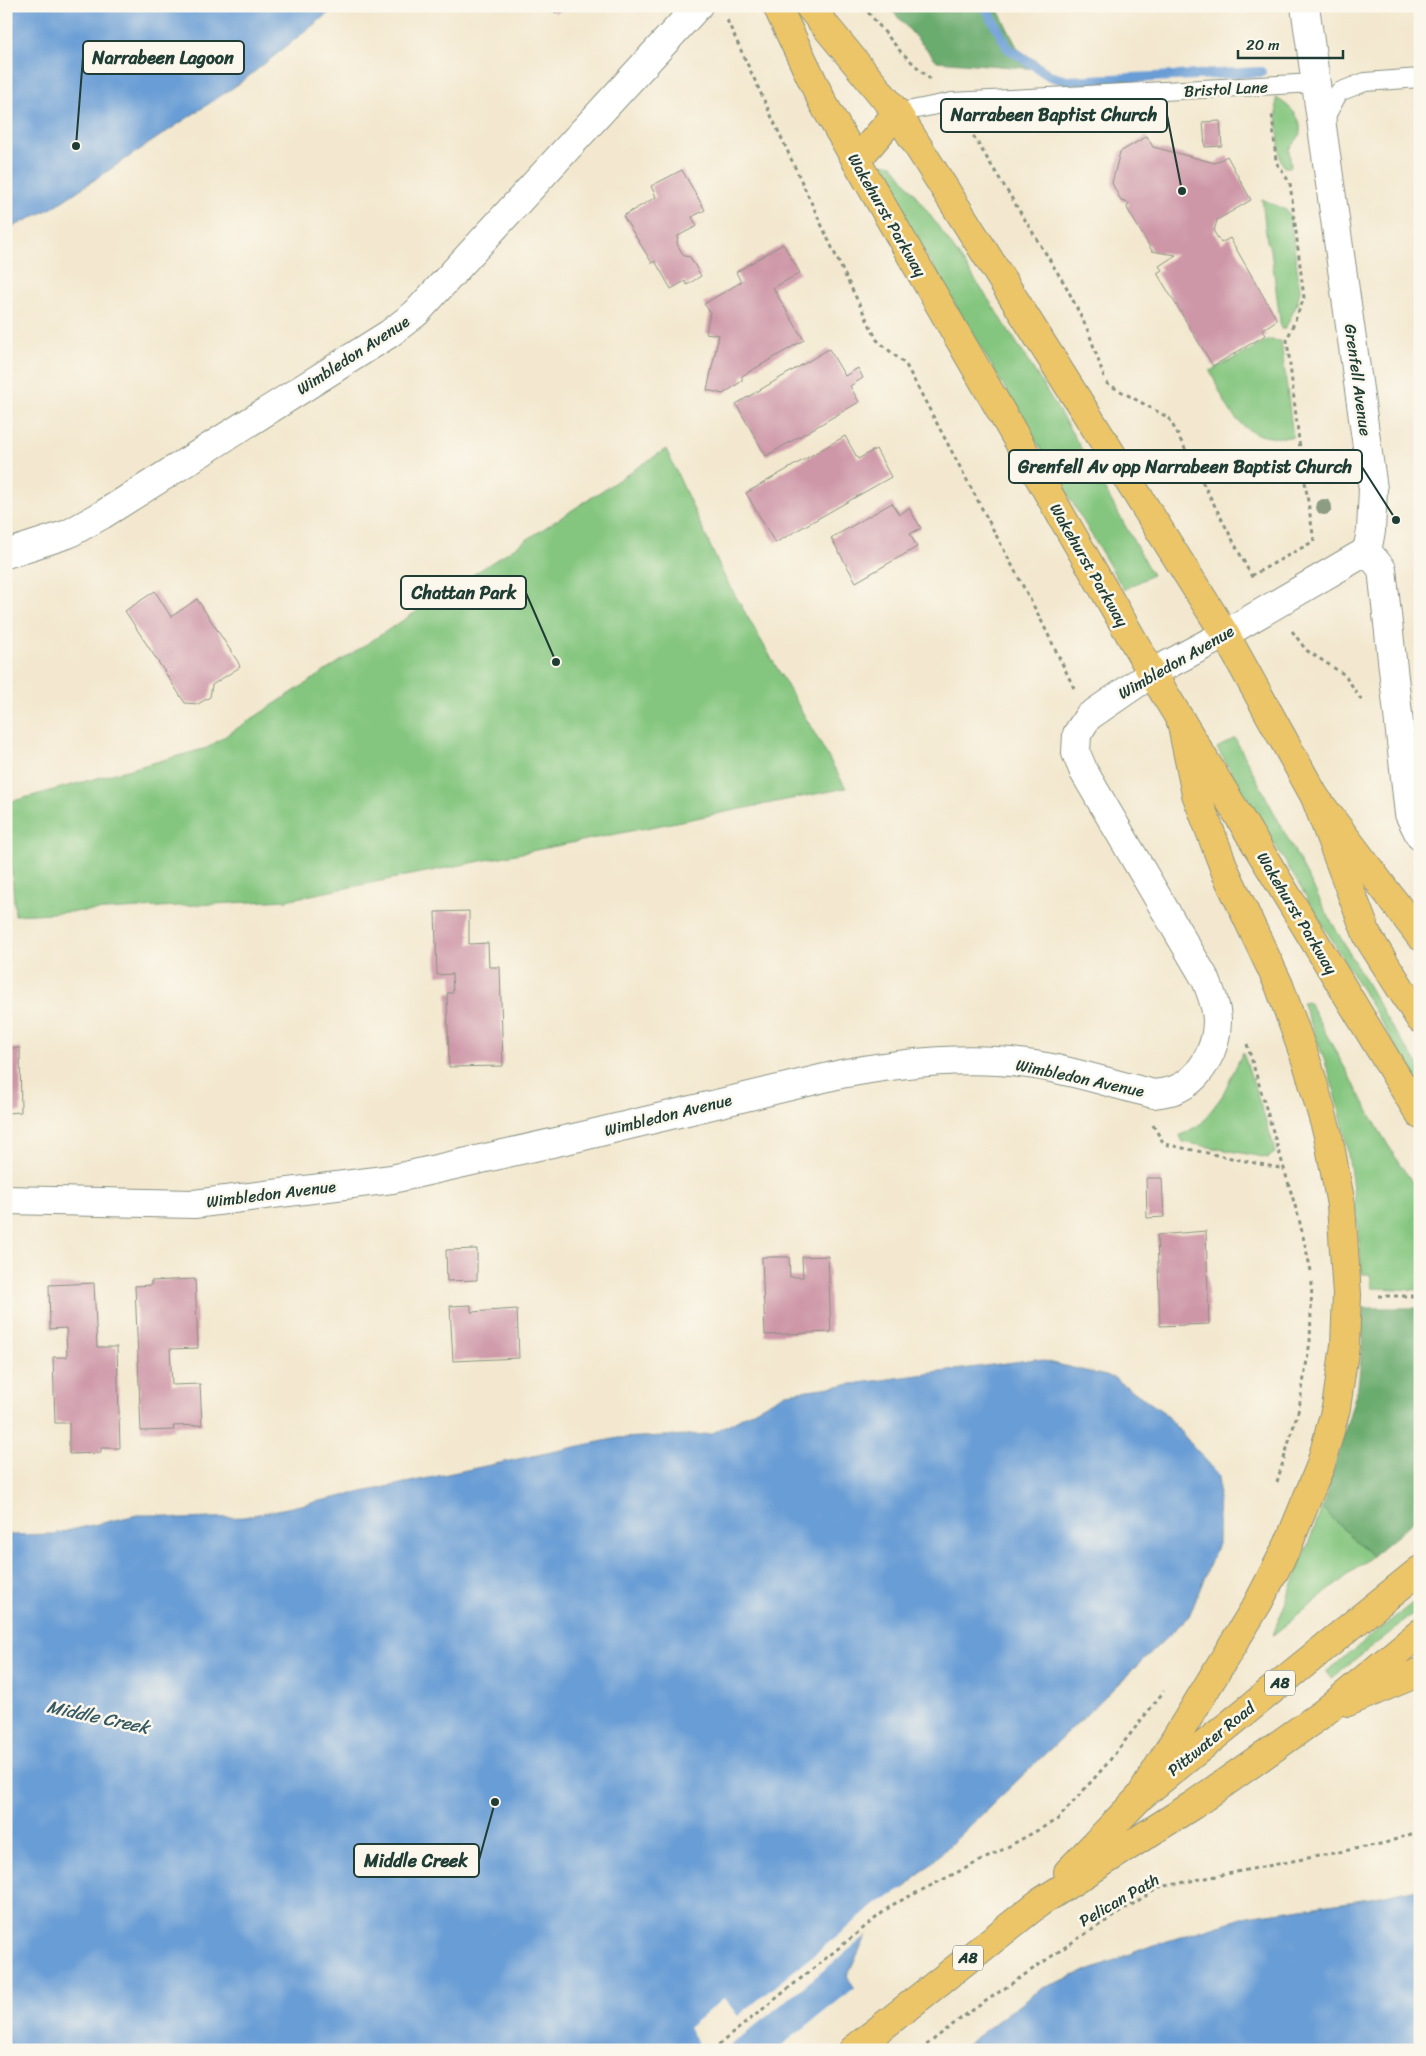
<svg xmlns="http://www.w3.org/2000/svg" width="1426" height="2056" font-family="Sriracha,sans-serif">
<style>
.green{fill:#84c67f;stroke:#52825a}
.forest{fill:#6bab6e;stroke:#457451}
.water{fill:#699dd5;stroke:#446d84}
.pier{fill:#f3e8cf}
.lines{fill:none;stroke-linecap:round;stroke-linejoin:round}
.stream{stroke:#699dd5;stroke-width:10}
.building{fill:#ce97a8}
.service-casing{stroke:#899282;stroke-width:20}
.minor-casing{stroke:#899282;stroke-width:30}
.primary-casing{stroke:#899282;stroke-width:30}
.trunk-casing{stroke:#899282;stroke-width:30}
.path{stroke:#899282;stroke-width:3;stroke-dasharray:4 4;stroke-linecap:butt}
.service{stroke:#fff;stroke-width:18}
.minor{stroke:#fff;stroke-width:28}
.primary{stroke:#edc569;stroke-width:28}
.trunk{stroke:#edc569;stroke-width:28}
.tree{fill:#8c9d84}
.labels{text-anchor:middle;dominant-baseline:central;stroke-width:5;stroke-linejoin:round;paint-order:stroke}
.shield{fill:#fbf7ec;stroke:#61756b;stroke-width:1}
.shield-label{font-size:15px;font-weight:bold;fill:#1f3d34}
.street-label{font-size:16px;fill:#1f3d34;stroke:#fbf7ec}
.water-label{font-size:18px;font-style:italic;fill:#355a64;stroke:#fbf7ec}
.leader{fill:none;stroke:#1f3d34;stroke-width:2}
.callout-dot{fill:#1f3d34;stroke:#fbf7ec;stroke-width:2}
.callout{fill:#fbf7ec;stroke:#1f3d34;stroke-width:2}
.callout-label{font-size:18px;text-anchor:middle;font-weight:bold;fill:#1f3d34}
</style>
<rect width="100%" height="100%" fill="#fbf7ec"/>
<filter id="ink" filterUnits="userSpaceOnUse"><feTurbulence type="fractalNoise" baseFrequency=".02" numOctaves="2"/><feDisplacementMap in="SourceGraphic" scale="10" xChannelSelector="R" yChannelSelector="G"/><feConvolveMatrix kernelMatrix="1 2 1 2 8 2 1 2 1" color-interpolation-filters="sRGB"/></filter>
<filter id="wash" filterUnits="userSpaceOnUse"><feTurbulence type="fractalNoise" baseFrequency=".0096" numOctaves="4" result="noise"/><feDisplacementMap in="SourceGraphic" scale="20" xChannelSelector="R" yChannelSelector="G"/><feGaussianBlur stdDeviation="1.12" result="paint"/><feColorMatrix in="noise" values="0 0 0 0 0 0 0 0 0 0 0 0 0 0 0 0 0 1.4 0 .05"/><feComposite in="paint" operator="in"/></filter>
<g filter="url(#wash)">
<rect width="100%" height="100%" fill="#f3e8cf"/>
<g class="green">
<path d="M 1276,98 C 1289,105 1305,119 1299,136 C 1297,141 1292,145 1289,149 L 1291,167 L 1284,167 L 1280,159 Z"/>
<path d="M 883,163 L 893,165 C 991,294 1076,433 1152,575 L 1124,590 L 878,174 L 880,165 Z"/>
<path d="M 1262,199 L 1286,210 L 1290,216 L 1300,290 L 1297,304 L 1285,329 L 1281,329 L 1271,250 L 1267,241 Z"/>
<path d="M 1269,340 L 1281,341 L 1293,437 C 1286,437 1277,438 1270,437 C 1234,433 1224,399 1210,371 Z"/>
<path d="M 666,449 L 724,576 L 846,788 L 286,900 L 15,915 L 11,860 L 6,860 L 6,803 L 207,748 Z"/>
<path d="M 1235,738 L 1330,919 L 1392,1028 L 1420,1067 L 1420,1087 L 1217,748 Z"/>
<path d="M 1308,1001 L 1379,1130 L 1399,1163 L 1420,1193 L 1420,1290 L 1372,1288 L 1370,1274 L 1362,1274 C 1357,1216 1351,1160 1338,1104 C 1329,1069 1315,1035 1302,1002 Z"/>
<path d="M 1243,1052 L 1276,1152 L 1268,1158 L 1183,1142 L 1180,1136 L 1202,1123 L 1222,1096 Z"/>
<path d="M 1322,1508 L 1372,1556 L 1273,1635 Z"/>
<path d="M 1420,1597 L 1420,1609 L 1331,1679 L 1326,1672 Z"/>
</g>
<g class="forest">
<path d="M 888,6 L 996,6 L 1018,49 L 1050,70 L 937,61 Z"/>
<path d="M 1363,1308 L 1420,1308 L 1420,1516 L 1372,1556 L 1322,1508 L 1358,1386 L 1362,1347 Z"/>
</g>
<g class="water">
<path d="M 6,6 L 330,6 L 331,11 L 240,83 L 52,208 L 6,230 Z"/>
<path d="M 1036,1359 L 1114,1378 L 1162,1411 L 1219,1475 L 1218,1544 L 1189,1616 L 876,1916 L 847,1976 L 882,2031 L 909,2050 L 6,2050 L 6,1533 L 12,1535 L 53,1534 L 137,1515 L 159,1515 L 180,1519 L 244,1517 L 618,1438 L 711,1434 L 786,1393 Z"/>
<path d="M 1420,1887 L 1420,2050 L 959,2050 L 1040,1989 L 1145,1948 L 1248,1916 L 1376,1897 Z"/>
</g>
<g class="pier">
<path d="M 913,1884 L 879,1917 L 872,1931 L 725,2050 L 690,2050 L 698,2043 L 688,2028 L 724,1998 L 738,2016 L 879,1902 Z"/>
<path d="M 857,1986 L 883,2030 L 911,2050 L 776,2050 Z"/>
</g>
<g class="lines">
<path class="stream" d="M 985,6 L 1008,48 L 1050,76 L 1067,81 L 1261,72"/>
</g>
<g id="blocks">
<g class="building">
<path d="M 552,6 L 571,6 L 555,13 Z"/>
<path d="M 1220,121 L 1222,146 L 1205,147 L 1203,122 Z"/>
<path d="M 1147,136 L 1153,147 L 1215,163 L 1227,156 L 1251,200 L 1217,220 L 1214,232 L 1221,243 L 1230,238 L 1277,320 L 1262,330 L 1266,335 L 1213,366 L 1157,273 L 1162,270 L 1159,266 L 1176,255 L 1152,251 L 1127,208 L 1129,203 L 1121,201 L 1112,183 L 1120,152 Z"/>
<path d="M 682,170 L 705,210 L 692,217 L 697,226 L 678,236 L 677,244 L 684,256 L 690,257 L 701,276 L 687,285 L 685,281 L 671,289 L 655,261 L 652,263 L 623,216 L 656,197 L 651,186 Z"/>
<path d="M 783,244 L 800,273 L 773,288 L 804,340 L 742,376 L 742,381 L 723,394 L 707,390 L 719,335 L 706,333 L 710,312 L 704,304 L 741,282 L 736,272 Z"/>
<path d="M 829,349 L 845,376 L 858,368 L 863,378 L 850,386 L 859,402 L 766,456 L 736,404 Z"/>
<path d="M 845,436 L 858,459 L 876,449 L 891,477 L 775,543 L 746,493 Z"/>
<path d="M 892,503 L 899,515 L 909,508 L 921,528 L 910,534 L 917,547 L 856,582 L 831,538 Z"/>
<path d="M 155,591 L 171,617 L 197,599 L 238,662 L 240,667 L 212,685 L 210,697 L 198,704 L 185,703 L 125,611 Z"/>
<path d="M 469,911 L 469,944 L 488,943 L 489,967 L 500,967 L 503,1066 L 449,1067 L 447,993 L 453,993 L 452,974 L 437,975 L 435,912 Z"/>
<path d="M 6,1048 L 20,1048 L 21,1112 L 6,1113 Z"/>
<path d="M 1146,1178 L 1162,1178 L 1164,1217 L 1147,1218 Z"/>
<path d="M 1206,1231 L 1209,1324 L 1160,1326 L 1157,1235 Z"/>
<path d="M 477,1249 L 477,1280 L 447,1281 L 446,1250 Z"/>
<path d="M 828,1256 L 831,1332 L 765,1335 L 762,1257 L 789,1257 L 790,1277 L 803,1277 L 802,1257 Z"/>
<path d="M 195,1279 L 198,1348 L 170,1349 L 172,1385 L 200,1384 L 202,1425 L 173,1426 L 174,1430 L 141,1431 L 135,1286 L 151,1285 L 151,1281 Z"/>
<path d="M 94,1283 L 97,1347 L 117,1347 L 120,1448 L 101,1448 L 101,1453 L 69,1454 L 69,1423 L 55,1423 L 53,1357 L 67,1357 L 66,1328 L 50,1329 L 49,1285 Z"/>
<path d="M 471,1305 L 471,1312 L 517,1309 L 519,1358 L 453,1361 L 450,1306 Z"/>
</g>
</g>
</g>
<g filter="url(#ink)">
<use href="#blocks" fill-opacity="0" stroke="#899282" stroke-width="1"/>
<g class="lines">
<defs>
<g id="service">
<path d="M 897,113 L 952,102 L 1316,83"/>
<path d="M 1326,126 L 1327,114 L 1339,92 L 1365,82 L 1420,78"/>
</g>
<g id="minor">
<path d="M 1305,6 L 1373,489 L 1371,531 L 1367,551 L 1382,569 L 1409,814 L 1420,836"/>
<path d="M 6,554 L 68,534 L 102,515 L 389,334 L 416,313 L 698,6"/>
<path d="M 6,1200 L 194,1204 L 392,1179 L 583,1136 L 841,1074 C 905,1062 971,1055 1035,1065 C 1075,1071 1115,1085 1154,1094 C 1161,1093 1168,1092 1174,1090 C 1200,1081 1217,1049 1217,1021 C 1217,1007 1211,993 1206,980 L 1084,772 L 1076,753 L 1077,734 L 1088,717 L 1152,673 L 1225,634 L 1367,551"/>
</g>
<g id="primary">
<path d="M 777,6 L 823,103 L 1152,673 L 1420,1115"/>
<path d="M 809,6 L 897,113 L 1225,634 L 1315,797 L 1368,937 L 1420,1019"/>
<path d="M 856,161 L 897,113"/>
</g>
<g id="trunk">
<path d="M 1315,797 L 1420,936"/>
<path d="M 1348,1702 L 1420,1672"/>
<path d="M 1140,1797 L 1258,1603 L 1288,1545 L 1320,1467 L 1336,1408 L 1345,1345 L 1347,1295 L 1341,1205 L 1328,1135 L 1308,1066 L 1279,985 L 1226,873 L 1196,794 L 1181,721"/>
<path d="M 1068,1872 L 1140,1797 L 1420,1570"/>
<path d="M 853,2050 L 1039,1903 L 1193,1805 L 1322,1714 L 1420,1633"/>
</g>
</defs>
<use href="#service" class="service-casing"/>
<use href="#minor" class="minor-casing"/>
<use href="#primary" class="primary-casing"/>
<use href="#trunk" class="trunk-casing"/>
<g class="path">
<path d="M 863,6 L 901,52 L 930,79"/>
<path d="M 727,20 L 841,267 L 877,340 L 906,365 L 1041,620 L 1074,688"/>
<path d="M 969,129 L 1067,288 L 1089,333 L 1104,377"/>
<path d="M 1106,383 L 1169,418 L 1254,581"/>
<path d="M 1251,576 L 1314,541 L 1300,449 L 1287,340 L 1304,298 L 1290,183 L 1276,162 L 1272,112"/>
<path d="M 1292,631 L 1306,650 L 1345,675 L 1362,701"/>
<path d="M 1247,1044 L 1299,1219 L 1311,1271"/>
<path d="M 1153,1125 L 1164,1144 L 1284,1169"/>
<path d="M 1378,1296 L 1420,1296"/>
<path d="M 1277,1482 L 1299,1408 L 1310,1342 L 1312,1282"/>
<path d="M 712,2050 L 892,1905 L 1002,1850 L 1058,1819 L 1106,1765 L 1164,1691"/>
<path d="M 920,2050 L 964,2016 L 1074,1941 L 1160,1887 L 1385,1843 L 1420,1831"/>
</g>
<use href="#service" class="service"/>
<use href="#minor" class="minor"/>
<use href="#primary" class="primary"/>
<use href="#trunk" class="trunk"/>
</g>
<circle class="tree" cx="1324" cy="507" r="8"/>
</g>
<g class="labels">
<g class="shield">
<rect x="1265" y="1670.5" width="30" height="25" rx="4"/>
<rect x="953" y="1945.5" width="30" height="25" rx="4"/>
</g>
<g class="shield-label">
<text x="1280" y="1683">A8</text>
<text x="968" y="1958">A8</text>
</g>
<g class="street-label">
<text transform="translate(1226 89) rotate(-3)">Bristol Lane</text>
<text transform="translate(887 215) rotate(60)">Wakehurst Parkway</text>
<text transform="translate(353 355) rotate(-33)">Wimbledon Avenue</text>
<text transform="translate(1358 380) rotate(82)">Grenfell Avenue</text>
<text transform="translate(1089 565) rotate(60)">Wakehurst Parkway</text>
<text transform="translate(1176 662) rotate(-30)">Wimbledon Avenue</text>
<text transform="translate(1297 913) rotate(59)">Wakehurst Parkway</text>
<text transform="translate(1080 1078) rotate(12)">Wimbledon Avenue</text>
<text transform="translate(668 1115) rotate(-14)">Wimbledon Avenue</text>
<text transform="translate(271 1194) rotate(-7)">Wimbledon Avenue</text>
<text transform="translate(1211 1739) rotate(-39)">Pittwater Road</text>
<text transform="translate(1119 1900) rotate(-30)">Pelican Path</text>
</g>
<g class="water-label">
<text transform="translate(98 1717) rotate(12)">Middle Creek</text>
</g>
</g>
<path class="leader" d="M76 146L83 57M1182 191L1167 115M1396 520L1362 467M556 662L526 593M495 1802L479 1860"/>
<g class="callout-dot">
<circle cx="76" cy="146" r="5"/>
<circle cx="1182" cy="191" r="5"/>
<circle cx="1396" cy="520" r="5"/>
<circle cx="556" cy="662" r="5"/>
<circle cx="495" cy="1802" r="5"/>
</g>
<g class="callout">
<rect x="83" y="41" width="161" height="33" rx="5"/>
<rect x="941" y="99" width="226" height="33" rx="5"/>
<rect x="1009" y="450" width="353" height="33" rx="5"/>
<rect x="401" y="576" width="125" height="33" rx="5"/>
<rect x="354" y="1844" width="125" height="33" rx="5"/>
</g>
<g class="callout-label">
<text x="163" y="64">Narrabeen Lagoon</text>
<text x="1054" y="121">Narrabeen Baptist Church</text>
<text x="1185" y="473">Grenfell Av opp Narrabeen Baptist Church</text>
<text x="464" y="599">Chattan Park</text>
<text x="416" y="1867">Middle Creek</text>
</g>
<rect width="1426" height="2056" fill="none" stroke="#fbf7ec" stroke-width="25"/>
<path d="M1238 50v8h105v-8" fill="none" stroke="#1f3d34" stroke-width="2.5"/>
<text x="1246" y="50" font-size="15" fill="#1f3d34" stroke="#fbf7ec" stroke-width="4" paint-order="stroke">20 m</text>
</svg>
